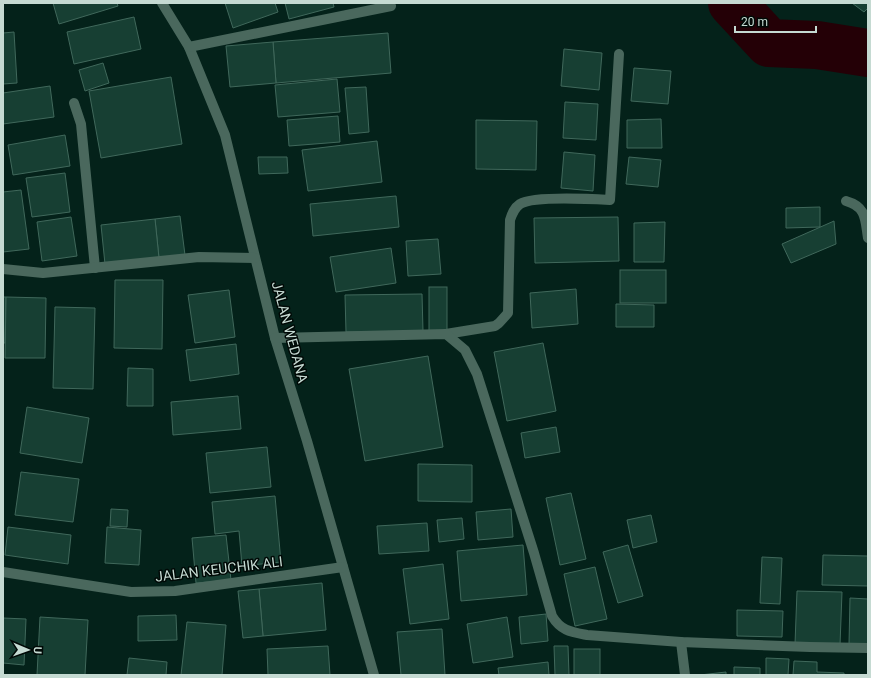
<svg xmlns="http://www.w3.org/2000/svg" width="871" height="678" font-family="Roboto,sans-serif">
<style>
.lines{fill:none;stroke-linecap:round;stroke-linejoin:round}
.river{stroke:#240006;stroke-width:48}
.building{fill:#173f33;stroke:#40685b}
.minor{stroke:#4a685d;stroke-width:10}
.labels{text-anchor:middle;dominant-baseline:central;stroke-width:3;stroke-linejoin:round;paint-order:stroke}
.street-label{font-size:14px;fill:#c5dad2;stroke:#000906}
</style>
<rect width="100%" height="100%" fill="#04221a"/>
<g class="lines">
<path class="river" d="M 732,3 L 769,43 L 817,45 L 868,53"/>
</g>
<g class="building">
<path d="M 53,3 L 117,3 L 118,6 L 59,24 Z"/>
<path d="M 225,3 L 275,3 L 278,12 L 233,28 Z"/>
<path d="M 285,3 L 333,3 L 334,7 L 289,19 Z"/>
<path d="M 852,3 L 868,3 L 868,8 L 864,12 Z"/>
<path d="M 134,17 L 141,49 L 74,64 L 67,32 Z"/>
<path d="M 14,32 L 17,83 L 3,84 L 3,33 Z"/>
<path d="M 388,33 L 391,73 L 276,83 L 273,42 Z"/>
<path d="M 273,42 L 276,83 L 230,87 L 226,46 Z"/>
<path d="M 564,49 L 602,53 L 599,90 L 561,86 Z"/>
<path d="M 103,63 L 109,83 L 85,91 L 79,70 Z"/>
<path d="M 634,68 L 671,71 L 668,104 L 631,101 Z"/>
<path d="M 171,77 L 182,144 L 101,158 L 89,91 Z"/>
<path d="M 337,79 L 340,112 L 278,117 L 275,85 Z"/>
<path d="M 50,86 L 54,117 L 3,124 L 3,93 Z"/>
<path d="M 366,87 L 369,132 L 349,134 L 345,88 Z"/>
<path d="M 565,102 L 598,104 L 596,140 L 563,138 Z"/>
<path d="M 338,116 L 340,142 L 289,146 L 287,120 Z"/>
<path d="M 661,119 L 662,148 L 627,148 L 627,120 Z"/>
<path d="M 476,120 L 537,121 L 536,170 L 476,169 Z"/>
<path d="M 65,135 L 70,166 L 13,175 L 8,145 Z"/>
<path d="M 377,141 L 382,182 L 308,191 L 302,150 Z"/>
<path d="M 564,152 L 595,155 L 593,191 L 561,188 Z"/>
<path d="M 258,157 L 287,157 L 288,173 L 259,174 Z"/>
<path d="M 629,157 L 661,160 L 658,187 L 626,184 Z"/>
<path d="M 65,173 L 70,212 L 32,217 L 26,178 Z"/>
<path d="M 21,190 L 29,249 L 3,252 L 3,192 Z"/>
<path d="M 396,196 L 399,227 L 313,236 L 310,204 Z"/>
<path d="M 820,207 L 820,227 L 786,228 L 786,208 Z"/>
<path d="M 180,216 L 185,255 L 159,258 L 155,219 Z"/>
<path d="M 71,217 L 77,256 L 42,261 L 37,222 Z"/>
<path d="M 618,217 L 619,261 L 535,263 L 534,218 Z"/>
<path d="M 155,219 L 159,258 L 105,264 L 101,225 Z"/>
<path d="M 834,221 L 836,244 L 791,263 L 782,244 Z"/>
<path d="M 665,222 L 664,262 L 634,262 L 634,223 Z"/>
<path d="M 438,239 L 441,274 L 408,276 L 406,241 Z"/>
<path d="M 391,248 L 396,283 L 336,292 L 330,257 Z"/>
<rect x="620" y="270" width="46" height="33"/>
<path d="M 115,280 L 163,280 L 162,349 L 114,348 Z"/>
<rect x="429" y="287" width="18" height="44"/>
<path d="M 576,289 L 578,324 L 532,328 L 530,293 Z"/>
<path d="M 229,290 L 235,337 L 195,343 L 188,295 Z"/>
<path d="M 422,294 L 423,331 L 346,332 L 345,295 Z"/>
<path d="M 3,297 L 6,297 L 5,343 L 3,343 Z"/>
<path d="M 6,297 L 46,298 L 45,358 L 5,358 Z"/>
<path d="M 616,304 L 654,305 L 654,327 L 616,327 Z"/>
<path d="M 55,307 L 95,308 L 93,389 L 53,388 Z"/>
<path d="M 543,343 L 556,411 L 507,421 L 494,352 Z"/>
<path d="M 236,344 L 239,374 L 190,381 L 186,350 Z"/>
<path d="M 428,356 L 443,447 L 365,461 L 349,369 Z"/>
<path d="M 128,368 L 153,369 L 153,406 L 127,406 Z"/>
<path d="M 238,396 L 241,429 L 173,435 L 171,402 Z"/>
<path d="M 27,407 L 89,418 L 82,463 L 20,453 Z"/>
<path d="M 556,427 L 560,452 L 525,458 L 521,433 Z"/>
<path d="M 267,447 L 271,487 L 210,493 L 206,453 Z"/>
<path d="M 418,464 L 472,465 L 472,502 L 418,501 Z"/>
<path d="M 21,472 L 79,479 L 73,522 L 15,515 Z"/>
<path d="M 571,493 L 586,559 L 560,565 L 546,498 Z"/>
<path d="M 275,496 L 281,562 L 242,566 L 239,531 L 215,534 L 212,502 Z"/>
<path d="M 111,509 L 128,510 L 127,527 L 110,526 Z"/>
<path d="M 511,509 L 513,537 L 478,540 L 476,512 Z"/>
<path d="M 651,515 L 657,542 L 633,548 L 627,520 Z"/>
<path d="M 462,518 L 464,539 L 439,542 L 437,520 Z"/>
<path d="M 427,523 L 429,551 L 379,554 L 377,526 Z"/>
<path d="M 8,527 L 71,535 L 68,564 L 5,555 Z"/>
<path d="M 107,527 L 141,530 L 139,565 L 105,563 Z"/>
<path d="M 226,535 L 231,580 L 196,583 L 192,538 Z"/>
<path d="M 523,545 L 527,595 L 461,601 L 457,551 Z"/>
<path d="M 628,545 L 643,596 L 618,603 L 603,552 Z"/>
<path d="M 823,555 L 868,556 L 868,586 L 822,585 Z"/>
<path d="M 762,557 L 782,558 L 780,604 L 760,603 Z"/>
<path d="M 443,564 L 449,619 L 410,624 L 403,569 Z"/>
<path d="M 595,567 L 607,619 L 575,626 L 564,574 Z"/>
<path d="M 322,583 L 326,630 L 263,636 L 259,589 Z"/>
<path d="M 259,589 L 263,636 L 243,638 L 238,591 Z"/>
<path d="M 797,591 L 842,592 L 840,645 L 795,644 Z"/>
<path d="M 850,598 L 868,599 L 868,645 L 849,644 Z"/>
<path d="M 737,610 L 783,611 L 782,637 L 737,636 Z"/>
<path d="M 546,614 L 548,641 L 521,644 L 519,617 Z"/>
<path d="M 176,615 L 177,640 L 138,641 L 138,616 Z"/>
<path d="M 40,617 L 88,620 L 85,675 L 37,675 Z"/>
<path d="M 507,617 L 513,657 L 473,663 L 467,624 Z"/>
<path d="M 3,618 L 26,619 L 24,665 L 3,663 Z"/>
<path d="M 187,622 L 226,625 L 222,675 L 181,675 Z"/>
<path d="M 442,629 L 445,675 L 401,675 L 397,632 Z"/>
<path d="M 328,646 L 330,675 L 268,675 L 267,649 Z"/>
<path d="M 554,646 L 568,646 L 569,675 L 555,675 Z"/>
<rect x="574" y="649" width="26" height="26"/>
<path d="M 129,658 L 167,662 L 166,675 L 127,675 Z"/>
<path d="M 766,658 L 789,659 L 788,675 L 766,675 Z"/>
<path d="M 794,661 L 817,662 L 817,672 L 844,673 L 844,675 L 793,675 Z"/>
<path d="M 548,662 L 549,675 L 499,675 L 498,668 Z"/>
<path d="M 734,667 L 760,668 L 760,675 L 734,675 Z"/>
<path d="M 726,672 L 726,675 L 700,675 Z"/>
</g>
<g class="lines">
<g class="minor">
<path d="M 162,3 L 189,47 L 225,135 L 275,338 L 307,441 L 374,675"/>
<path d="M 189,47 L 391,6"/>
<path d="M 74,103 L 81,124 L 95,268"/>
<path d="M 846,201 C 867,207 865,220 868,238"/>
<path d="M 3,269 L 43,273 L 199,257 L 255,258"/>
<path d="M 446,334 L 495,326 L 499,323 L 508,313 L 510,220 C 512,214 514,208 520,204 C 533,196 592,199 610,200 L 619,54"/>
<path d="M 275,338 L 446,334 L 465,350 L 477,374 L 534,553 L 552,616 C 561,631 571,632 587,635 L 681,642 L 810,647 L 868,648"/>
<path d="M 3,572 L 131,592 L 175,591 L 343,567"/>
<path d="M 681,642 L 685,675"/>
</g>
</g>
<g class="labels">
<g class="street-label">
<text transform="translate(290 332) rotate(75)">JALAN WEDANA</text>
<text transform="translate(219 569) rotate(-7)">JALAN KEUCHIK ALI</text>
</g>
</g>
<rect width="871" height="678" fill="none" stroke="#c5dad2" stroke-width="8"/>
<g transform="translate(28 650) rotate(92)" stroke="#000906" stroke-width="3" paint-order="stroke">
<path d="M0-3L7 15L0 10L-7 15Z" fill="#c5dad2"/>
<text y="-6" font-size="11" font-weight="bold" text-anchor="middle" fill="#c5dad2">U</text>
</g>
<path d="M735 26v6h81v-6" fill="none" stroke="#c5dad2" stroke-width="2"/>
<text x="741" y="26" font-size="12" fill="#c5dad2" stroke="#000906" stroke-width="3" paint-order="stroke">20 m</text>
</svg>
